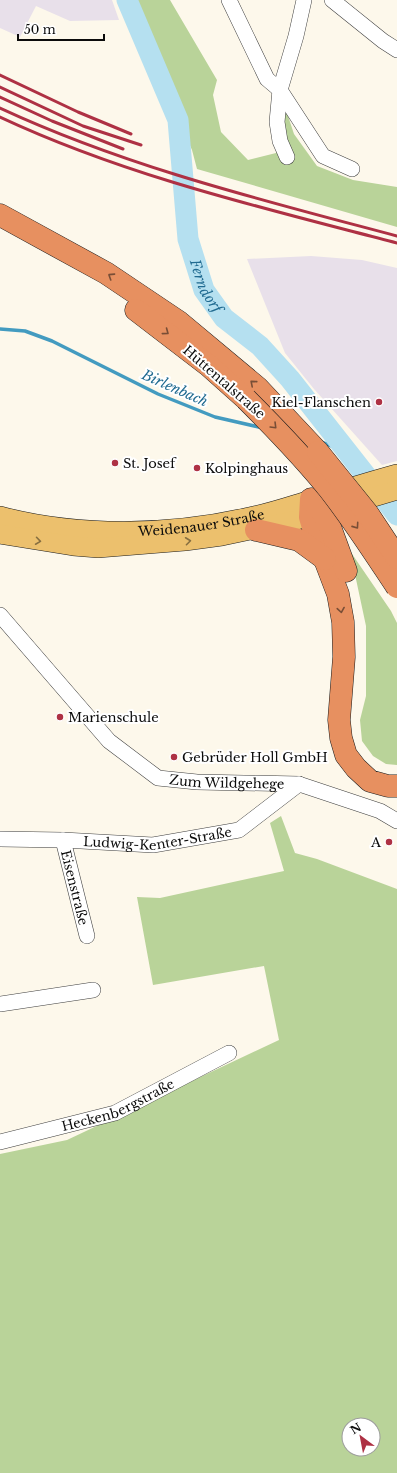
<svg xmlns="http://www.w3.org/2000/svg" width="397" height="1473" font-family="'Libre Baskerville',serif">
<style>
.industrial{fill:#e8e0ea}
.forest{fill:#b9d399;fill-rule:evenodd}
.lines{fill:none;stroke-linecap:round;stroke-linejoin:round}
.stream{stroke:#439bc0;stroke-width:3.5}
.river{stroke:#b5e0f0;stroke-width:21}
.minor-casing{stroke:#3e3e3e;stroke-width:16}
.major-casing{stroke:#1c1c1c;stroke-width:20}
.highway-casing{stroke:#1c1c1c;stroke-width:23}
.minor{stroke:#fff;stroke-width:15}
.major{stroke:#ecc06d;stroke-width:19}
.highway{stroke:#e79060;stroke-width:22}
.rail{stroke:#ae3144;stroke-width:3}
.highway-bridge-casing{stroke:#1c1c1c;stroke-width:23;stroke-linecap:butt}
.highway-bridge{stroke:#e79060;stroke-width:22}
.oneway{stroke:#794e36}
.oneway2{stroke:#876f41}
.poi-dot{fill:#ae3144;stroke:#fff;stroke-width:1.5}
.labels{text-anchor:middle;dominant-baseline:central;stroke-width:4;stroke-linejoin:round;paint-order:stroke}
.street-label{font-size:13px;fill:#0b0b0b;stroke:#fff}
.poi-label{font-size:13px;fill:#0b0b0b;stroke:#fff;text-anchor:start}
.water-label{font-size:14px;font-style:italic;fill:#216b91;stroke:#fff}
</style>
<rect width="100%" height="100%" fill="#fdf8eb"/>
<g class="industrial">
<path d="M 0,0 L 112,0 L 119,20 L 70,21 L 36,6 L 20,37 L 0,28 Z"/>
<path d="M 311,256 L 362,260 L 397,268 L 397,461 L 382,465 L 314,389 L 285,353 L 247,259 Z"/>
</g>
<g class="forest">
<path d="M 126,0 L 170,0 L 217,80 L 213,95 L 221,132 L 248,160 L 276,153 L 285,107 L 294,134 L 317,166 L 353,180 L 397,187 L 397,227 L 197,169 L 192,150 Z"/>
<path d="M 350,551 L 391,611 L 397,623 L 397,765 L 386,764 L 373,756 L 362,741 L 360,720 L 366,696 L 366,626 Z"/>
<path d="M 281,816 L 295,853 L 317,859 L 397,889 L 397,1473 L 0,1473 L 0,1154 L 67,1140 L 279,1040 L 264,966 L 153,985 L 137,897 L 160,898 L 284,871 L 270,823 ZM 349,1425 L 373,1425 L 373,1449 L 349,1449 Z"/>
</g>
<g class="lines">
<g class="stream">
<path d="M 0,329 L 25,331 L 52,341 L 158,394 L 215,417 L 263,428"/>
<path d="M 321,442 L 348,452"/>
</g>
<path class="river" id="s1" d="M 127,0 L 178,120 L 188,239 L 204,290 L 224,318 L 260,346 L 290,379 L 397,515"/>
<defs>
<g id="minor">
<path d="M 229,0 L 267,79 L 280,90 L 323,156 L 352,169"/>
<path d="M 332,0 L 383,41 L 397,50"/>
<path d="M 287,157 L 280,141 L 277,122 L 280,90 L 296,36 L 304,0"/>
<path id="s2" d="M 0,615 L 109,741 L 158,778 L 197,782 L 299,784 L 380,811 L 397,821"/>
<path id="s3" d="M 0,839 L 63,840 L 153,845 L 239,830 L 299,784"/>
<path id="s4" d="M 63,840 L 87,936"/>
<path d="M 0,1004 L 93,990"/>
<path id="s5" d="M 0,1142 L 115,1113 L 229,1053"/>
</g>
<g id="major">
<path id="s6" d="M 0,516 C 80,537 169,535 249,517 C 270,513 290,506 310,500 C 339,491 368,482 397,474"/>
<path d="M 0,534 L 73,546 L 98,548 L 185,541 L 222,536 L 297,520 L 397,490"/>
</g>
<g id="highway">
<path d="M 0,215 L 106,273 L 179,322 L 258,388 L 318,452"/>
<path d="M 136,310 L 209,366 L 246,399"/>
<path d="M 311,499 L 310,517 L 314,531 L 338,594 L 343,622 L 344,657 L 339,720 L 341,738 L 346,755 L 356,768 L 370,781 L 388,786 L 397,786"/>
<path d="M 312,500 L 323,513 L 330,527 L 346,571"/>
<path d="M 256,530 L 299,540 L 325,559"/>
</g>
</defs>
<use href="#minor" class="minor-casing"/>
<use href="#major" class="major-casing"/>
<use href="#highway" class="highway-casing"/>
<use href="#minor" class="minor"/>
<use href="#major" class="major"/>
<use href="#highway" class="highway"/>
<g class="rail">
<path d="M 0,75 L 78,112 L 131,134"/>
<path d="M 0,87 L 83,126 L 141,145"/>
<path d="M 0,97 L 52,121 L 123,149"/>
<path d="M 0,108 C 127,167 262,200 397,236"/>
<path d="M 0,117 C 126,176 263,208 397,243"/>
</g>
<defs>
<g id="highway-bridge">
<path d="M 246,399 C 275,428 303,457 329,489 C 354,521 375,554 397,587"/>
<path d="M 318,452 L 368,514 L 397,558"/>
</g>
</defs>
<use href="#highway-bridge" class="highway-bridge-casing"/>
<use href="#highway-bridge" class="highway-bridge"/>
</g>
<defs><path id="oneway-chevron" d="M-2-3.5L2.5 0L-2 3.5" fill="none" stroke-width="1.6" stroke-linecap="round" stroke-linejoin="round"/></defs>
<g class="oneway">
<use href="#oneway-chevron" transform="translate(111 276) rotate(-147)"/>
<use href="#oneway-chevron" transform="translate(166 332) rotate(37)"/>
<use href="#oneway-chevron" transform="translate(253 383) rotate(-139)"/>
<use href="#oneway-chevron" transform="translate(274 426) rotate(45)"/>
<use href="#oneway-chevron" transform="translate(356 526) rotate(55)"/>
<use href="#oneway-chevron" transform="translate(341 610) rotate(81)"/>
</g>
<g class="oneway2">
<use href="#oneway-chevron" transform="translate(38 541) rotate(8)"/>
<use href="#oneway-chevron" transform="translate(188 541) rotate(-7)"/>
</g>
<g class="poi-dot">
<circle cx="379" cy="402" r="4"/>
<circle cx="115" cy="463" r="4"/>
<circle cx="197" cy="468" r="4"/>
<circle cx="60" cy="717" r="4"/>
<circle cx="174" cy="757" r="4"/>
<circle cx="389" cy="842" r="4"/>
</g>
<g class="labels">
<g class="street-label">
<text transform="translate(224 382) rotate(41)">Hüttentalstraße</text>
<text stroke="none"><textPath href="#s6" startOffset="203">Weidenauer Straße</textPath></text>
<text stroke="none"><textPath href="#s2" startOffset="297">Zum Wildgehege</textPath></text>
<text stroke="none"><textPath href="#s3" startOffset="158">Ludwig-Kenter-Straße</textPath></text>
<text stroke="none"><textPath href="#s4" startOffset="49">Eisenstraße</textPath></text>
<text stroke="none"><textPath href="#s5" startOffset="124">Heckenbergstraße</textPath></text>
</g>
<g class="poi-label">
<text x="371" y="402" text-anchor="end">Kiel-Flanschen</text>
<text x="123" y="463">St. Josef</text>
<text x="205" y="468">Kolpinghaus</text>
<text x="68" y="717">Marienschule</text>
<text x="182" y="757">Gebrüder Holl GmbH</text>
<text x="381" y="842" text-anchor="end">A</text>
</g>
<g class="water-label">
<text stroke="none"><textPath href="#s1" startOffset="300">Ferndorf</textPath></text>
<text transform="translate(175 388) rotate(24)">Birlenbach</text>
</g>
</g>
<g transform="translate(361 1437) rotate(328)"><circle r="19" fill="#ffffff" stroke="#9d9d9d"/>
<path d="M0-3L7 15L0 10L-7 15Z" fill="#ae3144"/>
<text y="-6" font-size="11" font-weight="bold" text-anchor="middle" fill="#0b0b0b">N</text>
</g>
<path d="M18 34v6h86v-6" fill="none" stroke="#0b0b0b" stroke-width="2"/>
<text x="24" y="34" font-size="12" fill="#0b0b0b" stroke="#ffffff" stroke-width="3" paint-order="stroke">50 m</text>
</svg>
